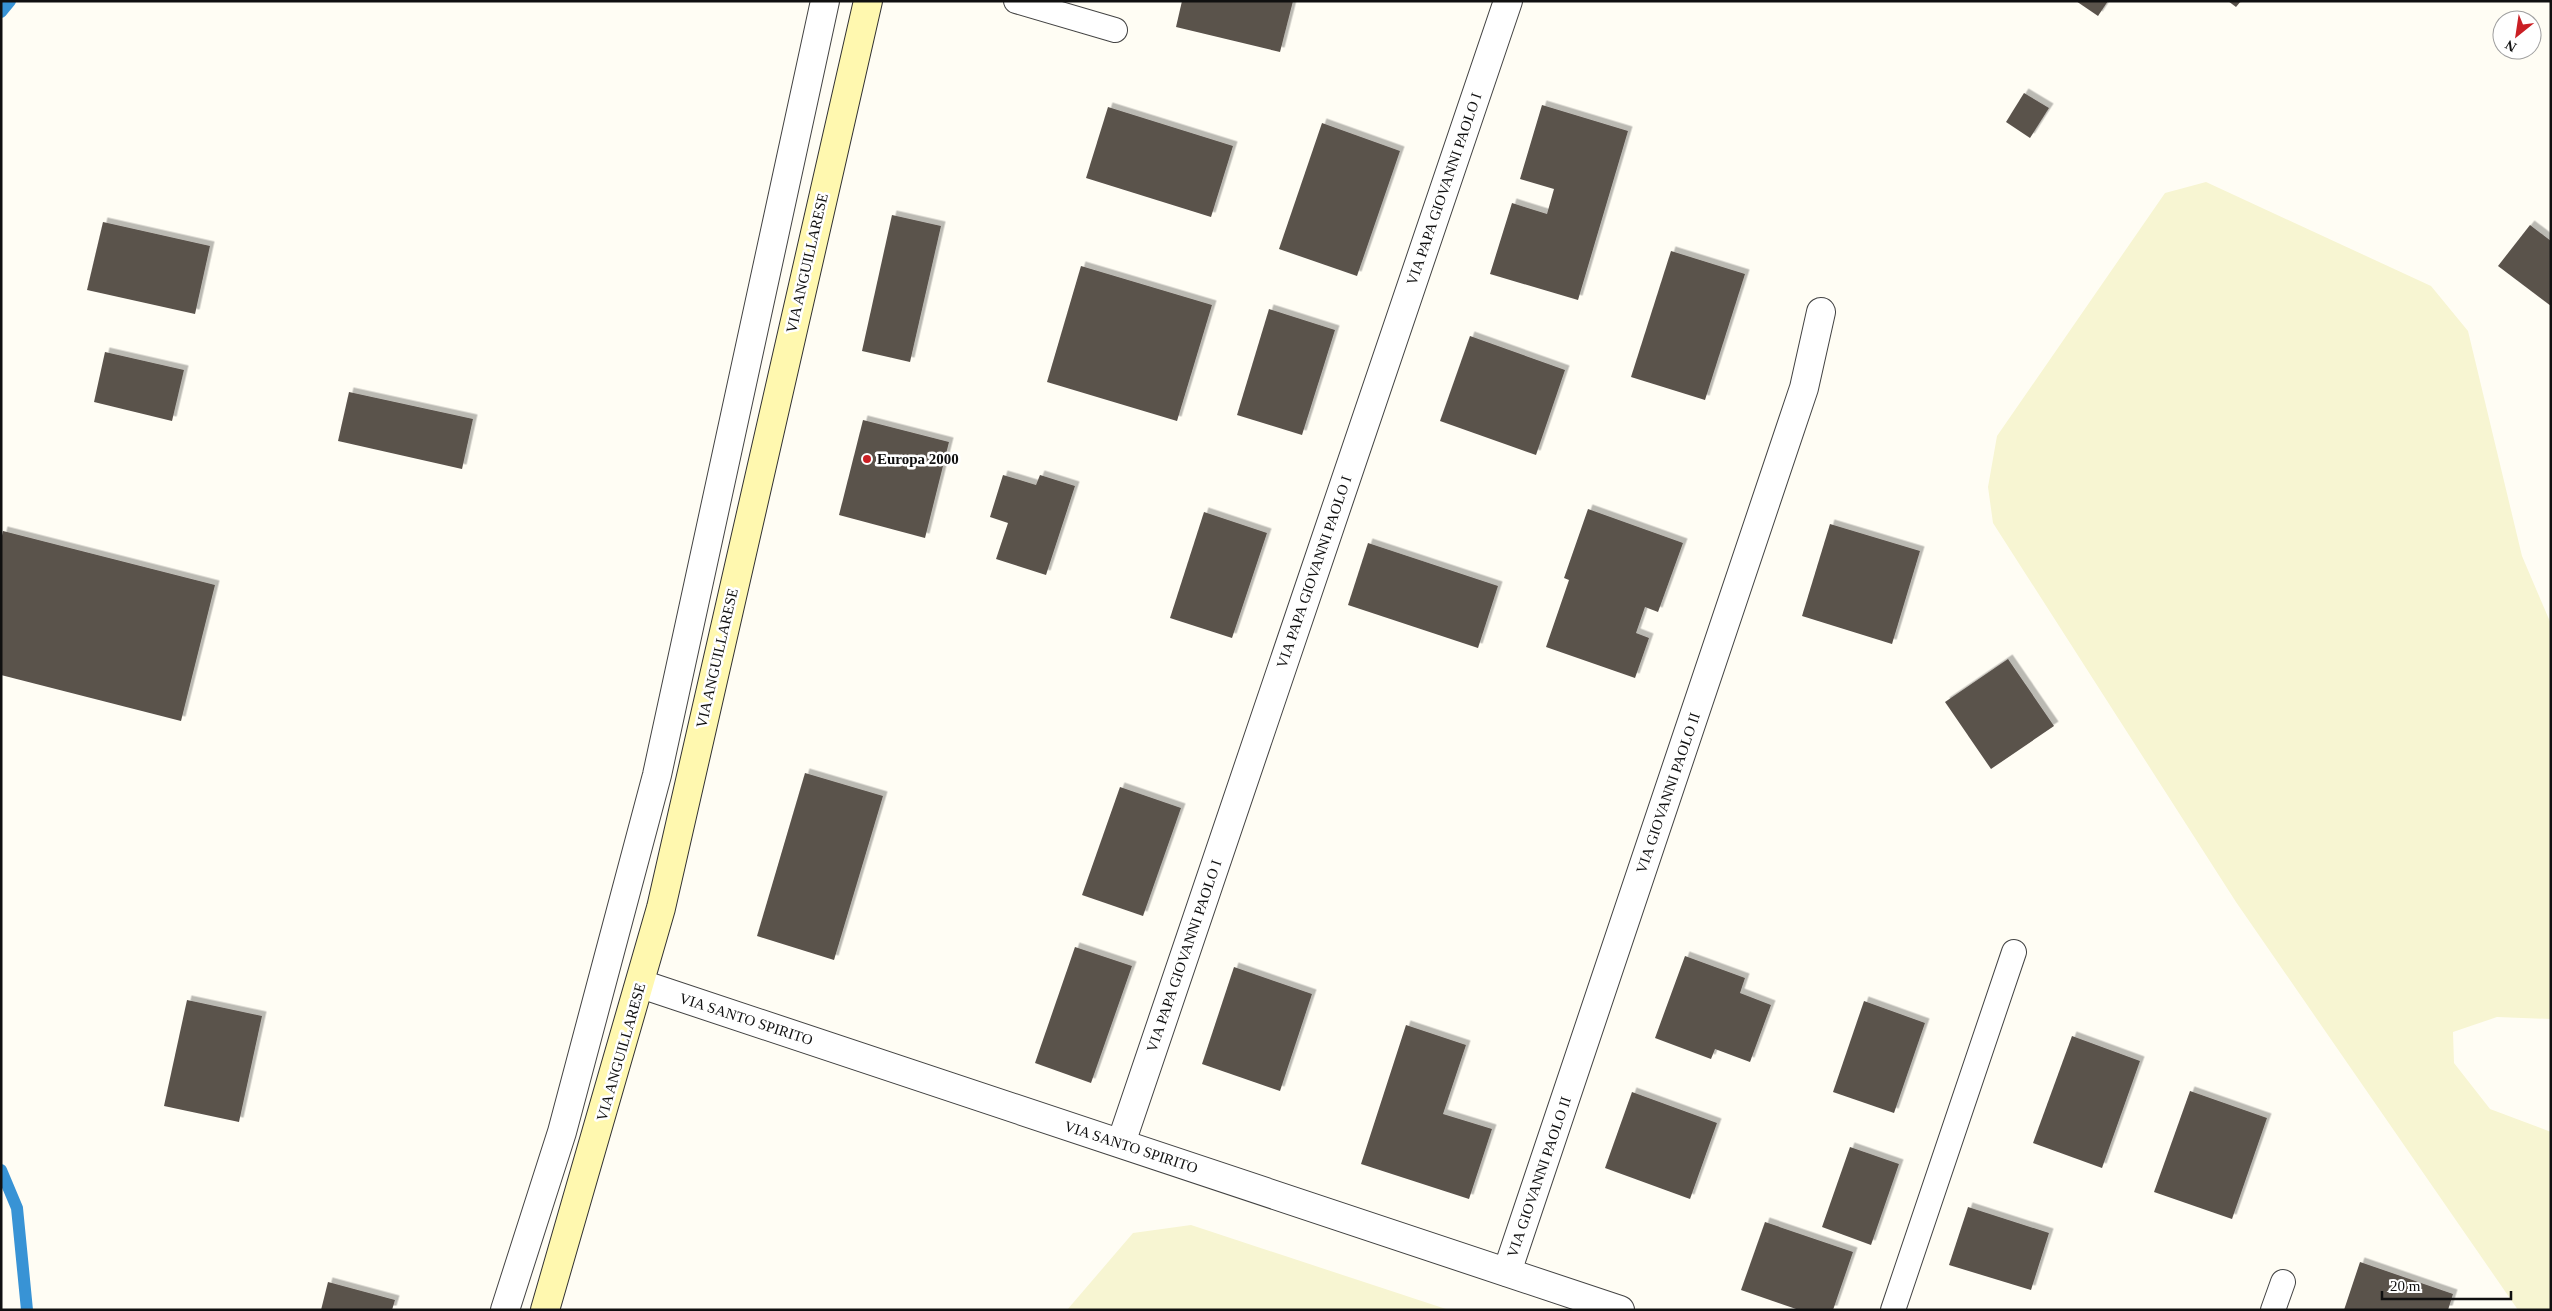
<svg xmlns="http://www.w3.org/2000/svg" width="2552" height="1311" font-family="'Times New Roman',serif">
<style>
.farmland{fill:#f7f5d2}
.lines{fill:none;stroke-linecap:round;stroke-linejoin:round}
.stream{stroke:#3893d5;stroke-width:12}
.building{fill:#5a524c;filter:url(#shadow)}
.service-casing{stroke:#434343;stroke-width:26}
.pedestrian-casing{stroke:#434343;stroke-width:30}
.minor-casing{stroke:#434343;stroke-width:30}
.secondary-casing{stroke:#323232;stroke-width:30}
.service{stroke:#fff;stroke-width:24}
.pedestrian{stroke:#fff;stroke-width:28}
.minor{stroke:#fff;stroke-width:28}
.secondary{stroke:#fff8af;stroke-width:28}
.poi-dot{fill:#ca1f24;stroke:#fff;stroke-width:2}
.labels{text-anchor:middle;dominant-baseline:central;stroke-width:5;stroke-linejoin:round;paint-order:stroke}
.street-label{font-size:15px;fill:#101010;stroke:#fff}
.poi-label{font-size:15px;font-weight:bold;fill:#101010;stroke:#fff;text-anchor:start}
</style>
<defs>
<filter id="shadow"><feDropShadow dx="4.5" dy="-4.5" stdDeviation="0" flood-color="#0004"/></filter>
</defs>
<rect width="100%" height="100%" fill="#fffdf4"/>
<g class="farmland">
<path d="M 2206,182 L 2431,286 L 2468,331 L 2522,556 L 2551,624 L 2551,1019 L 2497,1017 L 2453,1032 L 2454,1063 L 2490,1109 L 2551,1132 L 2551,1310 L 2518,1310 L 2236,902 L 1993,523 L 1988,487 L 1997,436 L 2165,193 Z"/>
<path d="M 1191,1225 L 1449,1310 L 1067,1310 L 1133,1233 Z"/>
</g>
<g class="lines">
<g class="stream">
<path d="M 1,12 L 10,1"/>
<path d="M 1,1170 L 17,1208 L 27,1310"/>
</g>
</g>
<g class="building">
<path d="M 1182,1 L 1293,1 L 1280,52 L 1176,27 Z"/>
<path d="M 2076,1 L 2108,1 L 2098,16 Z"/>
<path d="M 2228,1 L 2241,1 L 2236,7 Z"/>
<path d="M 2024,93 L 2049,108 L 2030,138 L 2006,122 Z"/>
<path d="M 1542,105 L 1628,131 L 1578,300 L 1490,274 L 1512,203 L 1547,214 L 1554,189 L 1520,179 Z"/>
<path d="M 1108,107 L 1233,146 L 1211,217 L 1086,178 Z"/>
<path d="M 1322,123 L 1400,151 L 1357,276 L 1279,249 Z"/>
<path d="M 892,215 L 941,226 L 910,362 L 862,351 Z"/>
<path d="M 103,222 L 210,246 L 195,314 L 87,290 Z"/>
<path d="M 2530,225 L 2551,241 L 2551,306 L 2498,266 Z"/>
<path d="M 1671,251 L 1745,274 L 1705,400 L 1631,377 Z"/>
<path d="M 1081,266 L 1212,305 L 1177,421 L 1047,382 Z"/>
<path d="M 1269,309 L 1335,330 L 1302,435 L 1237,415 Z"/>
<path d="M 1470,336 L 1565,370 L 1536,455 L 1440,421 Z"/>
<path d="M 105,352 L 184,370 L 172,421 L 94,402 Z"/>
<path d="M 349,392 L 473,419 L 462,469 L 338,441 Z"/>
<path d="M 863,420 L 949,442 L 925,538 L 839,515 Z"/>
<path d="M 1003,475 L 1036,485 L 1040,475 L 1075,486 L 1046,575 L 996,559 L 1008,523 L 990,517 Z"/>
<path d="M 1588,509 L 1683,543 L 1658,612 L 1645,607 L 1636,633 L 1649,638 L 1635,678 L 1546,647 L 1569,580 L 1564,578 Z"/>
<path d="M 1204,512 L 1267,533 L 1232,638 L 1170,618 Z"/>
<path d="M 1830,524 L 1920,551 L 1892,644 L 1802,616 Z"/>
<path d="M 3,531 L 215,585 L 181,721 L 1,675 L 1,540 Z"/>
<path d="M 1368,543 L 1498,586 L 1478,648 L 1348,605 Z"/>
<path d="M 2008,659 L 2054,726 L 1991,769 L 1945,702 Z"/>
<path d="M 805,773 L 883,796 L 834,960 L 757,936 Z"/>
<path d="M 1120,787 L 1181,808 L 1143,916 L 1082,895 Z"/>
<path d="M 1075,947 L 1132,966 L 1091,1083 L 1035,1063 Z"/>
<path d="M 1685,956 L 1745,978 L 1740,993 L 1771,1005 L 1750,1062 L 1715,1049 L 1711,1059 L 1655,1038 Z"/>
<path d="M 1234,967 L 1312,994 L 1280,1091 L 1202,1064 Z"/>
<path d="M 187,1000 L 262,1016 L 239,1122 L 164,1106 Z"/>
<path d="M 1864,1001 L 1925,1023 L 1894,1113 L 1833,1092 Z"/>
<path d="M 1406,1025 L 1466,1045 L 1443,1114 L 1492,1129 L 1469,1199 L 1361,1164 Z"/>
<path d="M 2072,1036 L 2140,1061 L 2102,1168 L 2033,1143 Z"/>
<path d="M 2190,1091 L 2267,1118 L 2232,1219 L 2154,1192 Z"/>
<path d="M 1632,1092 L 1717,1123 L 1690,1199 L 1605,1168 Z"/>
<path d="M 1850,1147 L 1899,1164 L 1871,1245 L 1822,1227 Z"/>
<path d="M 1968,1207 L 2049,1233 L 2031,1290 L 1949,1265 Z"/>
<path d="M 1765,1222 L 1853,1252 L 1833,1310 L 1799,1310 L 1741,1290 Z"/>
<path d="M 2360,1262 L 2453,1294 L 2448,1310 L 2344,1310 Z"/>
<path d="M 328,1282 L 395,1300 L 392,1310 L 321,1310 Z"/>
</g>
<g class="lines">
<defs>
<g id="service">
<path d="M 1016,1 L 1115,30"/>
<path d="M 1893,1310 L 2014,952"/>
<path d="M 2273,1310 L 2283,1282"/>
</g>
<path id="pedestrian" d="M 505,1310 L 562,1132 L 657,775 L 825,1"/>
<g id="minor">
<path d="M 641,984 L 1620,1310"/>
<path d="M 1121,1143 L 1508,1"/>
<path d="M 1507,1272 L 1804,388 L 1821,312"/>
</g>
<path id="secondary" d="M 545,1310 L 661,908 L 868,1"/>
</defs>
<use href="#service" class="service-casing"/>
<use href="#pedestrian" class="pedestrian-casing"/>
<use href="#minor" class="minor-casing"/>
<use href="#secondary" class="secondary-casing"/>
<use href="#service" class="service"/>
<use href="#pedestrian" class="pedestrian"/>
<use href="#minor" class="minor"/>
<use href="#secondary" class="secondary"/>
</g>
<circle class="poi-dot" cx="867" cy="459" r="5"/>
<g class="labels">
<g class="street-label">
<text transform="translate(1444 189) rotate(-71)">VIA PAPA GIOVANNI PAOLO I</text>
<text transform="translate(807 263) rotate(-77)">VIA ANGUILLARESE</text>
<text transform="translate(1314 572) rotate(-71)">VIA PAPA GIOVANNI PAOLO I</text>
<text transform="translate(717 658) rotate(-77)">VIA ANGUILLARESE</text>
<text transform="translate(1668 793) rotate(-71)">VIA GIOVANNI PAOLO II</text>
<text transform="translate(1184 956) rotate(-71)">VIA PAPA GIOVANNI PAOLO I</text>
<text transform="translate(746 1019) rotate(18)">VIA SANTO SPIRITO</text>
<text transform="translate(621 1052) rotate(-74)">VIA ANGUILLARESE</text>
<text transform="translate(1131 1147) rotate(18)">VIA SANTO SPIRITO</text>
<text transform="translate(1539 1177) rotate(-71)">VIA GIOVANNI PAOLO II</text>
</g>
<g class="poi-label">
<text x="877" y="459">Europa 2000</text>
</g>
</g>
<rect width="2552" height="1311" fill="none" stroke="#101010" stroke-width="5"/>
<g transform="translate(2517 35) rotate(210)"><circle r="24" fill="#ffffff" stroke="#9f9f9f"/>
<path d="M0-4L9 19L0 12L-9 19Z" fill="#ca1f24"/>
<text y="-8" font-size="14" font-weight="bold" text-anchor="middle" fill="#101010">N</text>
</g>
<path d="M2382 1291v8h129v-8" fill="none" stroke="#101010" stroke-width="2.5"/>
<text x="2390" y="1291" font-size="15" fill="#101010" stroke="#ffffff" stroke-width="4" paint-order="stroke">20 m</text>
</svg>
